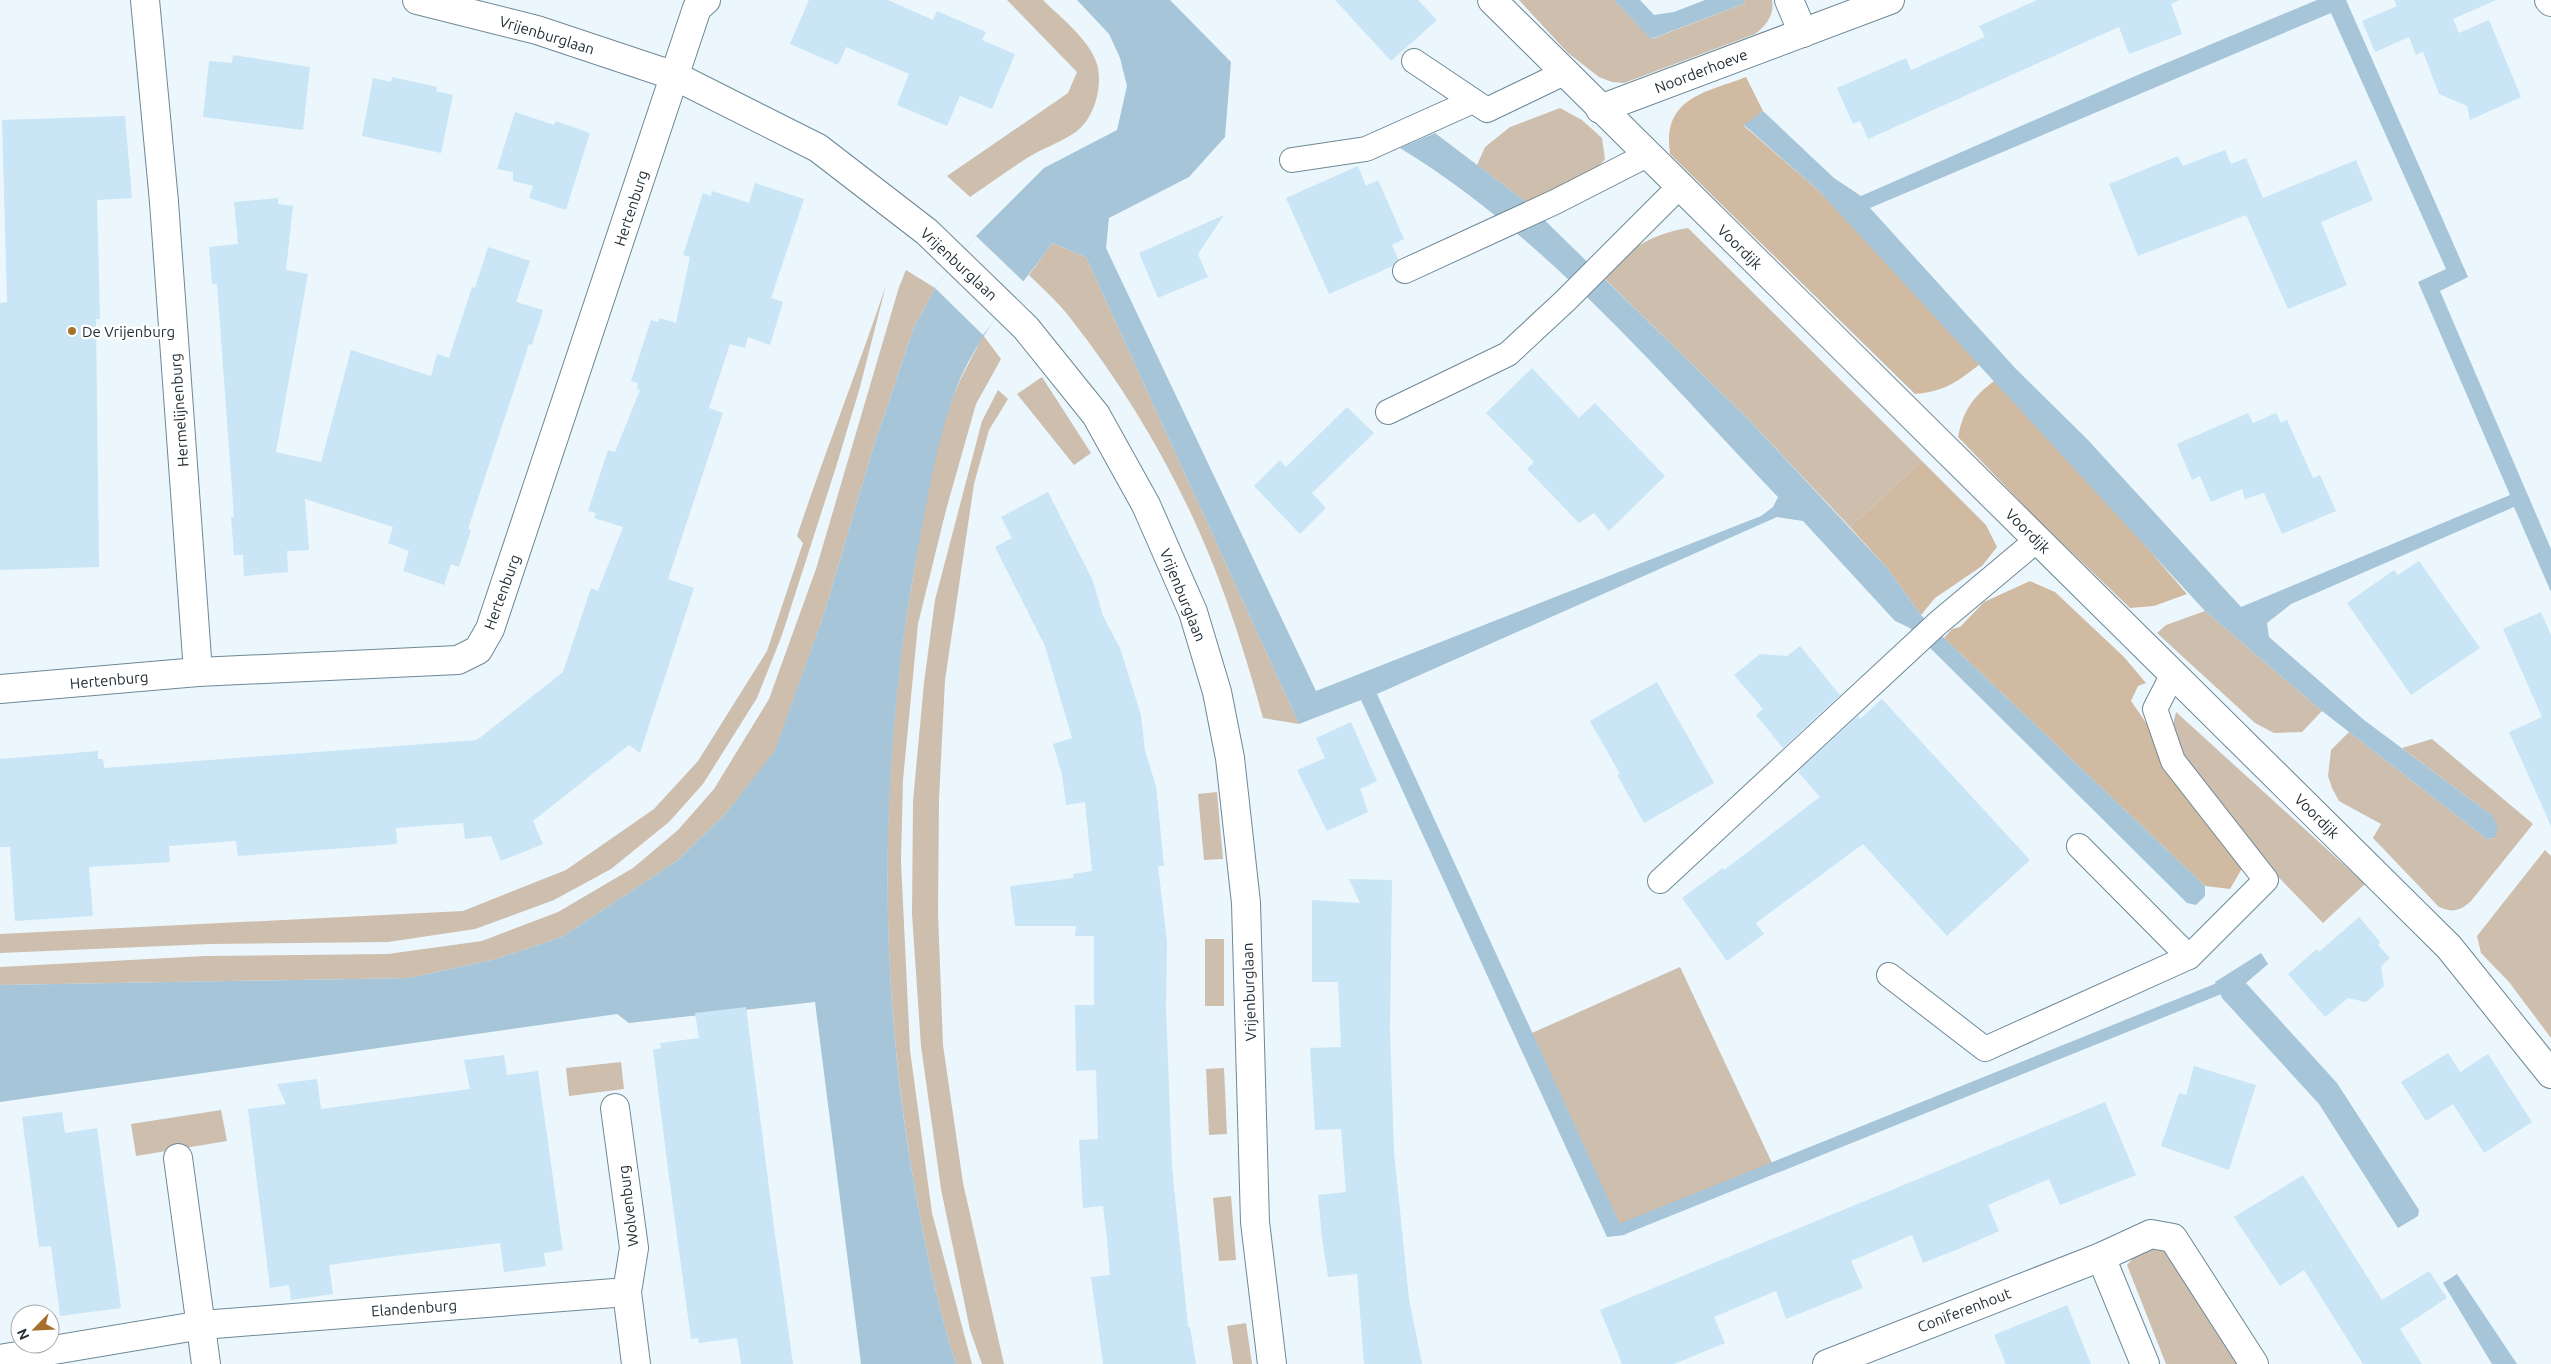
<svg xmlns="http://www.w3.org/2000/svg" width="2551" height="1364" font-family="Ubuntu,sans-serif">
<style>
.green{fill:#cebead}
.forest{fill:#d1baa2}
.water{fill:#a6c5d8;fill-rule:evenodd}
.pier{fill:#ebf7fd}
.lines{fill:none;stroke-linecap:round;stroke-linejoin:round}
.stream{stroke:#a6c5d8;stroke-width:12}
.building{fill:#c9e5f6}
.service-casing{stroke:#6e8897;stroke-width:26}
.pedestrian-casing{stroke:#6e8897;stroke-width:30}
.minor-casing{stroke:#6e8897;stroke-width:30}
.service{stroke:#fff;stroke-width:24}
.pedestrian{stroke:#fff;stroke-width:28}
.minor{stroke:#fff;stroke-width:28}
.poi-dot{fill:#a7712c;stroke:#fff;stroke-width:2}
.labels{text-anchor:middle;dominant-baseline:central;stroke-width:5;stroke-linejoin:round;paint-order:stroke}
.street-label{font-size:15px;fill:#232e34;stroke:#fff}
.poi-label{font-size:15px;fill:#232e34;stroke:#fff;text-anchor:start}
</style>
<rect width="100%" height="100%" fill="#ebf7fd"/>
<g class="green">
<path d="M 1007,0 L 1043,0 C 1061,18 1089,39 1097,64 C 1103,85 1095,117 1077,131 C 1062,142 1043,148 1027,158 C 1007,171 989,184 970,197 L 947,176 L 1068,93 L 1077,72 Z"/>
<path d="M 1519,0 L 1614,0 L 1652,39 L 1745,3 L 1744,0 L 1772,0 C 1775,14 1766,26 1755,34 L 1632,80 L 1624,83 L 1612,82 L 1599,77 L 1568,53 Z"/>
<path d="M 1560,108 L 1582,120 L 1602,138 L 1605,159 L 1592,175 L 1526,202 L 1477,165 L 1485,147 L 1510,127 Z"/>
<path d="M 1688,228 L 1922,461 L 1850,527 L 1749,420 L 1601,275 C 1629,250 1650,234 1688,228 Z"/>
<path d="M 1052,243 L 1086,257 L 1299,724 L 1263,718 C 1252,678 1240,638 1226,599 C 1191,499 1136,402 1071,319 C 1059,303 1043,289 1029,275 Z"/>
<path d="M 906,270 L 935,288 L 914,327 L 873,448 L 824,614 L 775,751 L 727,812 L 678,860 L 562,937 L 496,959 L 409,978 L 0,985 L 0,967 L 205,956 L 388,954 L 482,941 L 558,912 L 633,868 L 678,830 L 714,789 L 769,699 L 816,569 L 899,287 Z"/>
<path d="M 886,285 L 860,387 L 836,467 L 782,635 L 757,698 L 703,784 L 669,822 L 611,869 L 554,900 L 475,929 L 388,942 L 210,944 L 0,953 L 0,934 L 463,911 L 566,870 L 654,809 L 698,761 L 767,651 L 803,543 L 797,536 C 825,452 858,369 886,285 Z"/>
<path d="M 983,335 L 1001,359 L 976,404 L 946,510 L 918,624 L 903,780 L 901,861 L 910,1050 L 932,1213 L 972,1364 L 956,1364 C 939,1312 928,1258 918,1205 C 879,997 877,781 914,571 C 924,513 934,441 957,387 C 965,369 975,352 983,335 Z"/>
<path d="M 1042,377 L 1091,453 L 1074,465 L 1017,394 Z"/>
<path d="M 998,390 L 1008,399 L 989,430 L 974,484 L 945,680 L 939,799 L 938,913 L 943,1045 L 963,1183 L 1004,1364 L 982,1364 L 970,1330 L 941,1189 L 921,1046 L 912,914 L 913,801 L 924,683 L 935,600 L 982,421 Z"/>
<path d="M 2205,611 L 2322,711 L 2302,732 L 2274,733 L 2255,723 L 2157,633 L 2166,625 Z"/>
<path d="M 2176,712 L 2365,884 L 2323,923 L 2245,843 L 2178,748 L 2173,725 Z"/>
<path d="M 2349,732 L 2487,839 L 2494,838 L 2493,816 L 2402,748 L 2432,739 L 2533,824 L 2471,901 C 2460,911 2453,913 2439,907 L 2373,838 L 2381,824 L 2339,801 L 2332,788 L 2328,776 L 2331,750 Z"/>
<path d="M 1217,792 L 1223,859 L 1204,860 L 1198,794 Z"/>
<path d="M 2545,850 L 2551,856 L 2551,1038 L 2509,982 L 2481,953 L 2477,936 Z"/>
<rect x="1205" y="939" width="19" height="67"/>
<path d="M 1680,967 L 1773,1165 L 1620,1225 L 1532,1033 Z"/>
<path d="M 621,1062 L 624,1089 L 569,1096 L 566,1068 Z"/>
<path d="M 1224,1068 L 1227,1134 L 1209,1135 L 1206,1069 Z"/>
<path d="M 221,1110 L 227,1141 L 136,1156 L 131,1124 Z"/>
<path d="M 1231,1196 L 1236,1260 L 1219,1261 L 1213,1198 Z"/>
<path d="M 2151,1248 L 2165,1252 L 2237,1364 L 2166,1364 L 2127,1265 L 2136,1255 Z"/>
<path d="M 1246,1323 L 1252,1364 L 1233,1364 L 1227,1326 Z"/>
</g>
<g class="forest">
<path d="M 1746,77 L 1763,111 L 1744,126 L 1820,192 L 1980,364 C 1956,383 1945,391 1915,394 L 1670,154 C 1662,98 1704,93 1746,77 Z"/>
<path d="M 1994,381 L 2112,507 L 2187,594 L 2154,606 L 2130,608 L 2036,518 L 1958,437 C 1963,410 1973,397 1994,381 Z"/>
<path d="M 1922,461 L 1986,525 L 1997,547 L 1982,566 L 1935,598 L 1921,615 L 1888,569 L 1850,527 Z"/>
<path d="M 2030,581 L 2055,592 L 2124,657 L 2146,683 L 2138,686 L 2131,701 L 2244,865 L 2230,889 L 2205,886 L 1944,638 L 1952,629 L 1960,627 L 1984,602 Z"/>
</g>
<g class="water">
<path d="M 1077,0 L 1170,0 L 1231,62 L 1225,137 L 1189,177 L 1109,218 L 1106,248 L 1316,691 L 1761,516 L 1773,507 L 1778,497 C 1660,373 1547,238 1400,148 L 1435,133 L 1526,202 L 1749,420 L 1888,569 L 1921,615 L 1944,638 L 2205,886 L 2205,896 L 2196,905 L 2187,903 L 1910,628 L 1895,621 L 1803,521 L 1777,517 L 1377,694 L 1625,1235 L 1607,1237 L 1361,700 L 1299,724 L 1086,257 L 1052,243 C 1019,290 977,334 956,389 C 935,445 926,507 915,565 C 878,776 878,994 918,1205 C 928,1258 939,1312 956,1364 L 861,1364 L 815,1002 L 629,1023 L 617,1014 L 0,1102 L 0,985 L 409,978 L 496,959 L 562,937 L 678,860 L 727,812 L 775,750 L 824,614 L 873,448 L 914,327 L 935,288 L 976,236 L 1044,168 L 1117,130 L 1127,86 L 1120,58 L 1109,34 Z"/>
<path d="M 1614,0 L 1640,0 L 1654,15 L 1674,12 L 1705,0 L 1744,0 L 1745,3 L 1651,39 Z"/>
<path d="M 2317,0 L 2346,0 L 2468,277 L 2440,291 L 2551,549 L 2551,592 L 2514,507 L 2291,604 L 2267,623 L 2269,637 L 2364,720 L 2493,816 L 2498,829 L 2494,838 L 2487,839 L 2322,711 L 2205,611 L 1820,192 L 1744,125 L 1763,111 L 1834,178 L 1861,196 L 2140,74 ZM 2331,13 L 2446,269 L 2418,282 L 2510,495 L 2241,607 L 2088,440 L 2016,369 L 1870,208 Z"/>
<path d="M 2261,953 L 2268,964 L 2246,983 L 2337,1083 L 2419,1210 L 2418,1216 L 2398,1228 L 2319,1104 L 2222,998 L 2215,982 Z"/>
<path d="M 2457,1274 L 2517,1364 L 2492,1364 L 2443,1283 Z"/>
</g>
<path class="pier" d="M 976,236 L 1024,282 L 983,335 L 935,288 Z"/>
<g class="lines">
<path class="stream" d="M 1622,1229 L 2218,989"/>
</g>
<g class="building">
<path d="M 809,0 L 888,0 L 933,20 L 937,11 L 986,32 L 982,40 L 1015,54 L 992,109 L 960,96 L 947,126 L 897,105 L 909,74 L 846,47 L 838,65 L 790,44 Z"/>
<path d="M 1335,0 L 1418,0 L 1437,20 L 1391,61 Z"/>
<path d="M 2037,0 L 2180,0 L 2171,4 L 2182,34 L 2129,54 L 2119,27 L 1868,139 L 1860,121 L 1853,124 L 1837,88 L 1906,58 L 1911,70 L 1985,37 L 1979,26 Z"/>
<path d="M 2394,0 L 2496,0 L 2453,19 L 2459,33 L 2489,20 L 2521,97 L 2470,120 L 2467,106 L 2439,94 L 2423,52 L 2416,55 L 2409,37 L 2375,52 L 2362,21 L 2397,6 Z"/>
<path d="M 233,55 L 310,67 L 303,130 L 203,117 L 209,61 L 232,63 Z"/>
<path d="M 392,77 L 437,87 L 436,91 L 453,95 L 441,153 L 362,136 L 373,78 L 391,82 Z"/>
<path d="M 515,112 L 554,125 L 556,121 L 590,133 L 566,210 L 529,198 L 533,186 L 513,181 L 513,172 L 497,169 Z"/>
<path d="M 125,116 L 132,198 L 97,200 L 100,319 L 96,319 L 99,567 L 0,570 L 0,303 L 7,302 L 2,120 Z"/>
<path d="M 2225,150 L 2231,164 L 2246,158 L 2263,198 L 2356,160 L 2373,200 L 2321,222 L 2347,285 L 2288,309 L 2246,215 L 2138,256 L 2109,184 L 2178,156 L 2183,166 Z"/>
<path d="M 1358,166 L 1366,186 L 1378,180 L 1404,239 L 1392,245 L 1398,259 L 1393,266 L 1329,294 L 1286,198 Z"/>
<path d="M 755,183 L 804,199 L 771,298 L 783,302 L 770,345 L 748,337 L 745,348 L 730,344 L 709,408 L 723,413 L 668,579 L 694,588 L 640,753 L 629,745 L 533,821 L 543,844 L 501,861 L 491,836 L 465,839 L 463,823 L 396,828 L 397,844 L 374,846 L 238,856 L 236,841 L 169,846 L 170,862 L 89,867 L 93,916 L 15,921 L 10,847 L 0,847 L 0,759 L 98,751 L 98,759 L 103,759 L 104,768 L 477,740 L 563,672 L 591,588 L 598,591 L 623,527 L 594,518 L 596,513 L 588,511 L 608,450 L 615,452 L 640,390 L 637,389 L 638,383 L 631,381 L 651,320 L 658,322 L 660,318 L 676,323 L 690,257 L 683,255 L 703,193 L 711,196 L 712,191 L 749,203 Z"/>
<path d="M 278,198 L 278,204 L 293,206 L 286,270 L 308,274 L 276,452 L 321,462 L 351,350 L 431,376 L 437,354 L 449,358 L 472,287 L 475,288 L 488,247 L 530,261 L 516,302 L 543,310 L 532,345 L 529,344 L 468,529 L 471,530 L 459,567 L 451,564 L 444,585 L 403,571 L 409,551 L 388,543 L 393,527 L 305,499 L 309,550 L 287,551 L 288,572 L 244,576 L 243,555 L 234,555 L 231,517 L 234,517 L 217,284 L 212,284 L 209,247 L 238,244 L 234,202 Z"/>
<path d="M 1224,215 L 1198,254 L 1208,277 L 1158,298 L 1139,253 Z"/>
<path d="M 1532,368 L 1579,418 L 1595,403 L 1665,476 L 1609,531 L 1594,513 L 1579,523 L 1527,469 L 1534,462 L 1486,413 Z"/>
<path d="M 1347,407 L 1374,433 L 1312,493 L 1326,508 L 1300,534 L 1254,486 L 1280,460 L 1286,467 Z"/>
<path d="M 2248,413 L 2253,423 L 2276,413 L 2281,423 L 2287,420 L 2313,478 L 2320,475 L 2336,511 L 2282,534 L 2264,493 L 2245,499 L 2242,489 L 2211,502 L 2200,476 L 2192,480 L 2177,444 Z"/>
<path d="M 1048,492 L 1093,581 L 1103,616 L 1120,648 L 1141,715 L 1145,751 L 1156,786 L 1164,866 L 1158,866 L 1167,942 L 1166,1008 L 1172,1167 L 1188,1327 L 1190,1327 L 1196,1364 L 1103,1364 L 1091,1277 L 1110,1275 L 1107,1240 L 1103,1206 L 1083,1208 L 1079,1140 L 1098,1139 L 1096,1070 L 1076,1071 L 1075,1005 L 1094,1005 L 1094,936 L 1075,936 L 1076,926 L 1015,926 L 1010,886 L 1074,878 L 1073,874 L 1092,871 L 1085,802 L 1066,805 L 1062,774 L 1053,744 L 1072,738 L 1045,646 L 995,547 L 1012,538 L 1001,517 Z"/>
<path d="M 2419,561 L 2480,648 L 2411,695 L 2347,603 L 2394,570 L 2398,575 Z"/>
<path d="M 2541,612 L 2551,635 L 2551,826 L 2509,732 L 2542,717 L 2503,629 Z"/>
<path d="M 1800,646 L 1840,695 L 1783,748 L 1756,715 L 1763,709 L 1734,675 L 1760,654 L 1787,656 Z"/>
<path d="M 1657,682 L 1714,783 L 1644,823 L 1617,775 L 1620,774 L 1590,721 Z"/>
<path d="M 1882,699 L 2030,860 L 1947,936 L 1863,844 L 1756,923 L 1764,934 L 1727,961 L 1682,898 L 1723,868 L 1724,870 L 1820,797 L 1799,773 L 1800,769 L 1858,716 L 1860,719 Z"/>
<path d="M 1351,722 L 1377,781 L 1360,789 L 1368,812 L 1327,831 L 1297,770 L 1325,758 L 1316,738 Z"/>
<path d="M 1349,879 L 1392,880 L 1390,1030 L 1394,1152 L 1409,1299 L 1422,1364 L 1364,1364 L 1357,1274 L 1328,1277 L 1322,1238 L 1318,1195 L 1346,1192 L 1341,1129 L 1315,1130 L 1310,1048 L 1341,1047 L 1338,982 L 1312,982 L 1312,900 L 1360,903 Z"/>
<path d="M 2359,917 L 2380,942 L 2378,945 L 2390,958 L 2381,966 L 2384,986 L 2366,1002 L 2348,998 L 2325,1017 L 2288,974 L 2317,949 L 2319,952 Z"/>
<path d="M 746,1007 L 775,1235 L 793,1364 L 741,1364 L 737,1338 L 699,1343 L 698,1338 L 691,1339 L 668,1169 L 653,1050 L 661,1048 L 660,1043 L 699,1038 L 695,1013 Z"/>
<path d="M 2448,1053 L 2460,1072 L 2488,1054 L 2532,1122 L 2484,1153 L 2453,1104 L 2426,1121 L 2401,1082 Z"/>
<path d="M 504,1055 L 507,1075 L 538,1071 L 563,1250 L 544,1253 L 546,1266 L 504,1272 L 500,1243 L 386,1257 L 329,1265 L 333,1294 L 291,1300 L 289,1285 L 270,1288 L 248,1109 L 286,1104 L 277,1084 L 317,1079 L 321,1109 L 470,1089 L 464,1060 Z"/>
<path d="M 2194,1066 L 2256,1085 L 2229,1170 L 2161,1146 L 2179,1093 L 2186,1095 Z"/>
<path d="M 2105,1102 L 2136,1175 L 2060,1205 L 2049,1179 L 1988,1205 L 1999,1231 L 1963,1247 L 1923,1263 L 1912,1235 L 1851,1261 L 1863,1288 L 1786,1319 L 1776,1291 L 1714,1317 L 1725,1343 L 1674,1364 L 1622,1364 L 1600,1310 Z"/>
<path d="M 62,1112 L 65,1133 L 97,1128 L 121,1308 L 60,1316 L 51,1246 L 39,1247 L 22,1117 Z"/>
<path d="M 2303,1175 L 2382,1300 L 2429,1271 L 2447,1298 L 2400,1329 L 2422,1364 L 2363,1364 L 2304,1270 L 2280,1286 L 2234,1217 Z"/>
<path d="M 2067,1305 L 2091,1364 L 2006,1364 L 1994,1335 Z"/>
</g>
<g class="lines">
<defs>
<g id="service">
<path d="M 1414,61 L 1487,110 L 1564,73"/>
<path d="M 1292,160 L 1366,149 L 1473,101"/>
<path d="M 1405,271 L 1555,202 L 1647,155"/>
<path d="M 1388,412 L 1508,354 L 1565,301 L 1679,187"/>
<path d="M 2079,846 L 2189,957"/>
<path d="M 1660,881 L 1938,623 L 2037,540"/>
<path d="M 1889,975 L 1985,1049 L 2189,957 L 2266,880 L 2173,761 L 2155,709 L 2173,674"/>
</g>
<path id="pedestrian" d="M 145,0 L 164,202"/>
<g id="minor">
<path d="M 417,0 L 537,30 L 675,76 L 818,148 L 927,232 L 1026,328 L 1096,415 L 1146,505 L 1193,612 L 1217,692 L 1230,758 L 1246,903 L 1255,1222 L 1272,1364"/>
<path d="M 1492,0 L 2449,947 L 2551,1074"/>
<path d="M 1789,0 L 1803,33"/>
<path d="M 2549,0 L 2551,2"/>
<path d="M 1600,109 L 1890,0"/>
<path d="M 164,202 L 198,672"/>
<path d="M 0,689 L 198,672 L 458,660 L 478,650 L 490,629 L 697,8 L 706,0"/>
<path d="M 615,1108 L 634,1248 L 627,1292 L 636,1364"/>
<path d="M 178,1158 L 206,1364"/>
<path d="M 2101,1257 L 2145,1364"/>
<path d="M 0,1359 L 202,1325 L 627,1292"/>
<path d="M 1827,1364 L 2101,1257 L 2151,1234 L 2173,1238 L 2254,1364"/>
</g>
</defs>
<use href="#service" class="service-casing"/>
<use href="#pedestrian" class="pedestrian-casing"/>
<use href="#minor" class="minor-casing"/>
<use href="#service" class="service"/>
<use href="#pedestrian" class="pedestrian"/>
<use href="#minor" class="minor"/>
</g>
<circle class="poi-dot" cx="72" cy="331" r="5"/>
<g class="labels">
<g class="street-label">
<text transform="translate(547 35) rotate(17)">Vrijenburglaan</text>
<text transform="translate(1701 71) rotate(-21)">Noorderhoeve</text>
<text transform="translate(631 208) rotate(-72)">Hertenburg</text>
<text transform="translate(1740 247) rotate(45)">Voordijk</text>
<text transform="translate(959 264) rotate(43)">Vrijenburglaan</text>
<text transform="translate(179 410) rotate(-94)">Hermelijnenburg</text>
<text transform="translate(2028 531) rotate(45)">Voordijk</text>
<text transform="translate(502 592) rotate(-70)">Hertenburg</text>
<text transform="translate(1183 595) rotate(68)">Vrijenburglaan</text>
<text transform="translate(109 680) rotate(-5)">Hertenburg</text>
<text transform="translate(2317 816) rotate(45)">Voordijk</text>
<text transform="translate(1249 992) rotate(-92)">Vrijenburglaan</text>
<text transform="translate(628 1206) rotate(-97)">Wolvenburg</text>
<text transform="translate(414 1308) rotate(-4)">Elandenburg</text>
<text transform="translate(1964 1310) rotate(-21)">Coniferenhout</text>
</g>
<g class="poi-label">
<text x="82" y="331">De Vrijenburg</text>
</g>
</g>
<g transform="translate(35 1329) rotate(246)"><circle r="24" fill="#ffffff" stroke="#a7abae"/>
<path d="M0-4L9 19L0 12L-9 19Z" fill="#a7712c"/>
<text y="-8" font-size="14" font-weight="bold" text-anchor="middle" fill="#232e34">N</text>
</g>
</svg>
